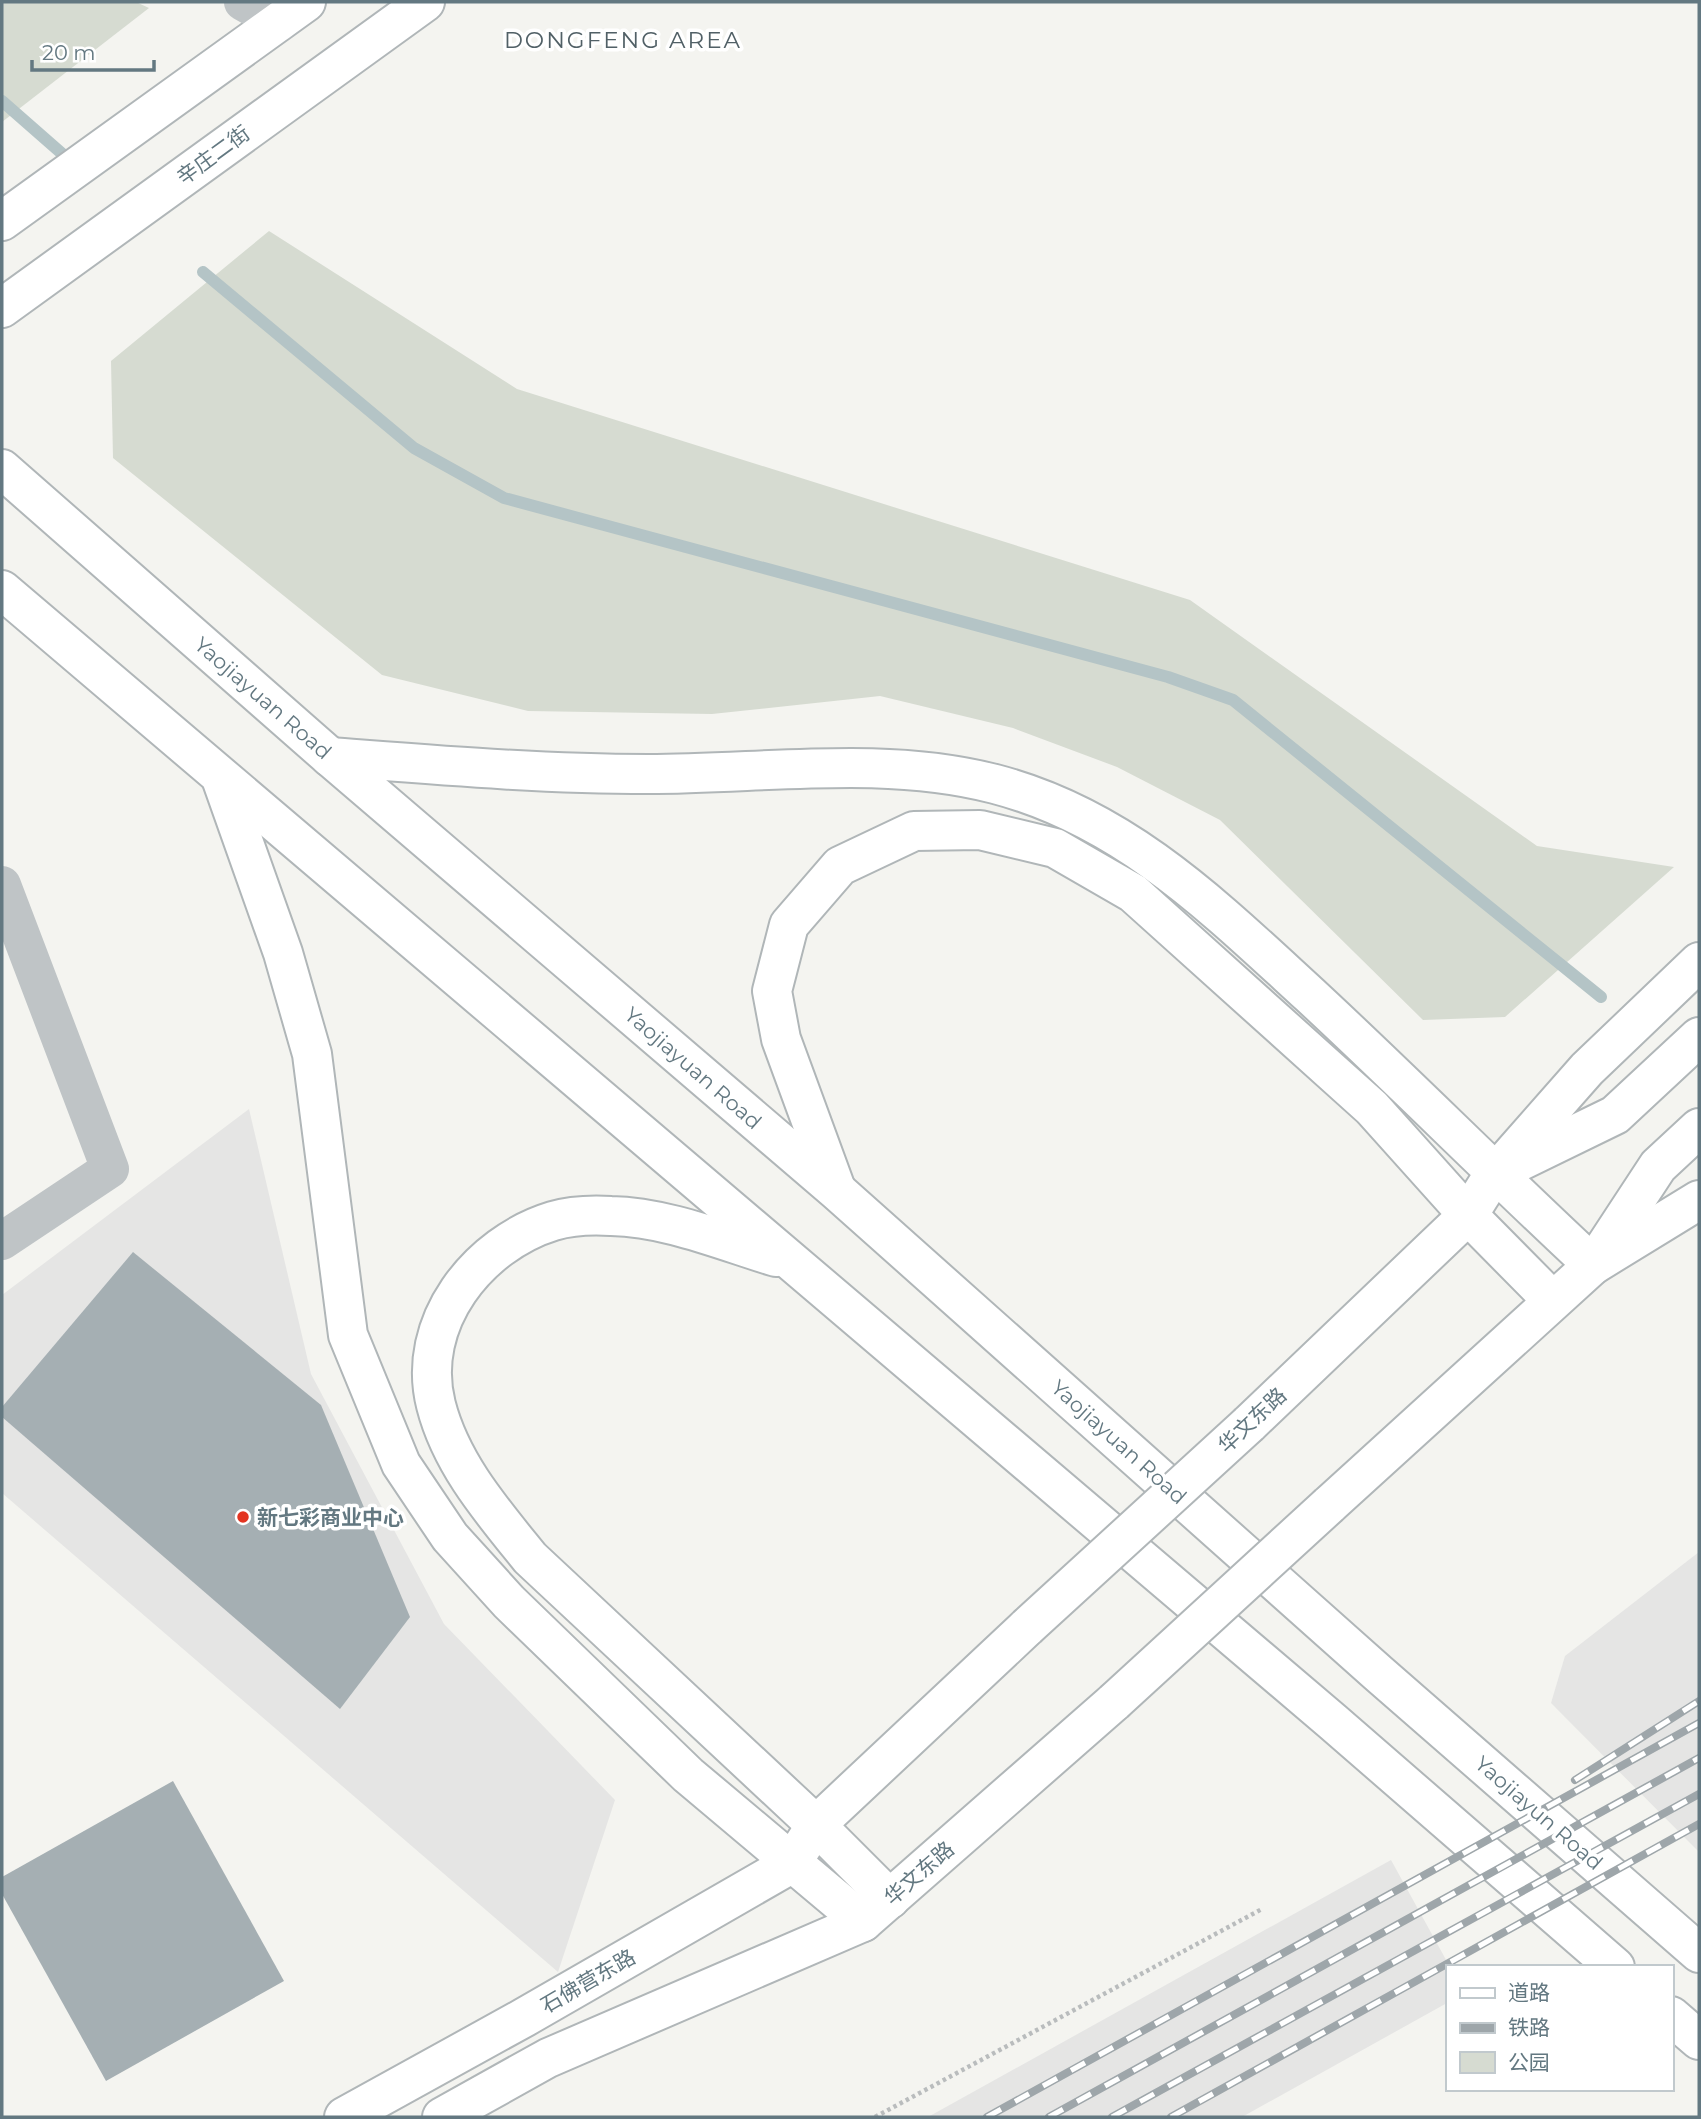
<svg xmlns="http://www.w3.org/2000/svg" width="1701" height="2119" font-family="Montserrat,'Noto Sans SC',sans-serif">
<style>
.built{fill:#e5e5e4}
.green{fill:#d6dbd1}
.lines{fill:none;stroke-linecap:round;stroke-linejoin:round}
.stream{stroke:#b4c4c6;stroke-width:12}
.building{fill:#a5afb3}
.major-casing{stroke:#b0b6b8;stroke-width:42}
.path{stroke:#b9bcbd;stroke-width:4.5;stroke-dasharray:3.5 3.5;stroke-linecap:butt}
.minor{stroke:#bfc4c6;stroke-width:38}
.major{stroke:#fff;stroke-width:38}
.rail-casing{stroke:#9ea6aa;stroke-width:8}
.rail{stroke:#fff;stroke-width:5;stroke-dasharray:16;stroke-linecap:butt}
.major-bridge-casing{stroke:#b0b6b8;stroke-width:42;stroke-linecap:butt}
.major-bridge{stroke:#fff;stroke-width:38}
.poi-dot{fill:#e33421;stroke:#fff;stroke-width:2.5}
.labels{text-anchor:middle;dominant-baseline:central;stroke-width:7;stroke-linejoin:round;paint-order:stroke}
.street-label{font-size:21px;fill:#637881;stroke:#fff}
.poi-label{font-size:21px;font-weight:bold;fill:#637881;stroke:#fff;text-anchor:start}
.neighbourhood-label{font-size:23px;letter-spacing:2px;fill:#516066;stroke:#fff}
</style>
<rect width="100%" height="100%" fill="#f4f4f0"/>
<g class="built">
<path d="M 249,1109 L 311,1374 L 444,1624 L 615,1800 L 558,1972 L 2,1493 L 2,1295 Z"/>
<path d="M 1699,1552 L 1699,1852 L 1551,1703 L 1565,1656 Z"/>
<path d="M 1391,1860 L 1450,1967 L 1447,1967 L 1447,2003 L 1242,2117 L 928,2117 Z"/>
</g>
<g class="green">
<path d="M 2,2 L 136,2 L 149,8 L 2,122 Z"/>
<path d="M 269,231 L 517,389 L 1190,600 L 1537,846 L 1674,867 L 1505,1017 L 1423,1020 L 1220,820 L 1117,767 L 1013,728 L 880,696 L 712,714 L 528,711 L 382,675 L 113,458 L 111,361 Z"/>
</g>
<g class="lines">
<g class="stream">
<path d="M 2,101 L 75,165"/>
<path d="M 203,272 L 414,448 L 504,498 L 1168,677 L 1233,700 L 1601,997"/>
</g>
</g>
<g class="building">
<path d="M 133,1252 L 321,1405 L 410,1617 L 340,1709 L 2,1417 L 2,1407 Z"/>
<path d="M 173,1781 L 284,1981 L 106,2081 L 2,1894 L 2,1877 Z"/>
</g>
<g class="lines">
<defs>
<g id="major">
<path d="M 2,221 L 306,2"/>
<path d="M 2,308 L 425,2"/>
<path d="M 2,469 L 330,757 L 837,1191 L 1378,1673 L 1699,1953"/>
<path d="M 2,590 L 1333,1722 L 1615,1967"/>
<path d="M 330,757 C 436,765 542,774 648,774 C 763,774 883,755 995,784 C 1125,818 1215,908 1310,995 C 1406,1084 1497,1176 1593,1265 L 1699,1200"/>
<path d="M 222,781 L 283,953 L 312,1054 L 348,1335 L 401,1464 L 450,1537 L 509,1602 L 688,1775 L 863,1922"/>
<path d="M 1506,1161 L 1587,1069 L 1699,962"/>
<path d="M 836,1189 L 781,1039 L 772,991 L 789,925 L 840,866 L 914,831 L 980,830 L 1055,848 L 1133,893 L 1372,1108 L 1468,1215 L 1552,1300"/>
<path d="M 776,1257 C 723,1241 667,1217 611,1216 C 594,1215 570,1216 553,1221 C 478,1244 415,1323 436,1405 C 451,1464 492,1511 530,1558 L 816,1825 L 890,1899"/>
<path d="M 1249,1424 L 1468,1215 L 1494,1174 L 1615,1115 L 1699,1037"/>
<path d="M 1329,1505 L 1593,1265 L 1658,1166 L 1699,1128"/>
<path d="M 1671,2016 L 1699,2040"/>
<path d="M 344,2117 L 525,2017 L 791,1864 L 816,1825 L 1027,1627"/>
<path d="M 442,2117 L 548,2058 L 863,1922 L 1114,1702"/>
</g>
</defs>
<use href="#major" class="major-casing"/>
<path class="path" d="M 875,2117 L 1262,1909"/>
<g class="minor">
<path d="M 243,2 L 279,22"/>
<path d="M 2,885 L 110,1169 L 2,1241"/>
</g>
<use href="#major" class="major"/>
<defs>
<g id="rail">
<path d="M 1575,1780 L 1699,1701"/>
<path d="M 987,2117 L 1699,1723"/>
<path d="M 1049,2117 L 1699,1758"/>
<path d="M 1112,2117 L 1699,1794"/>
<path d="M 1171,2117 L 1699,1824"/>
</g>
</defs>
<use href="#rail" class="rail-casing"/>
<use href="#rail" class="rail"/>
<defs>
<g id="major-bridge">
<path d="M 1027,1627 L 1249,1424"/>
<path d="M 1114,1702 L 1329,1505"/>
</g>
</defs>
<use href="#major-bridge" class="major-bridge-casing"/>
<use href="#major-bridge" class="major-bridge"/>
</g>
<circle class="poi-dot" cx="243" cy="1517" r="7"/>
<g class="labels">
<g class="street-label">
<text transform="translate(213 155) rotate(-36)">辛庄二街</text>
<text transform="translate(263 698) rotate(41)">Yaojiayuan Road</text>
<text transform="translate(693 1068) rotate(41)">Yaojiayuan Road</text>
<text transform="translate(1252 1420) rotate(-43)">华文东路</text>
<text transform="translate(1119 1442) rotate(42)">Yaojiayuan Road</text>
<text transform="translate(1539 1813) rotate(41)">Yaojiayun Road</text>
<text transform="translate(919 1873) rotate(-41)">华文东路</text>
<text transform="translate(588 1981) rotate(-30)">石佛营东路</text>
</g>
<g class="poi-label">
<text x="257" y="1517">新七彩商业中心</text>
</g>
<g class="neighbourhood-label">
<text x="623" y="40">DONGFENG AREA</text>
</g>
</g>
<rect width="1701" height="2119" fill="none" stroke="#637881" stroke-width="7"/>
<rect x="1446" y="1965" width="228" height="126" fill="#ffffff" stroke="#c1c9cd" stroke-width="2"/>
<rect x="1460" y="1988" width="35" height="10" fill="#ffffff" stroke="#c1c9cd" stroke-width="2"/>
<text x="1508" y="2000" font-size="21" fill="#637881">道路</text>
<rect x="1460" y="2023" width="35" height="10" fill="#9ea6aa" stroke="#c1c9cd" stroke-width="2"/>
<text x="1508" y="2035" font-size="21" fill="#637881">铁路</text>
<rect x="1460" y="2052" width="35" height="21" fill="#d6dbd1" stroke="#c1c9cd" stroke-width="2"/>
<text x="1508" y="2070" font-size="21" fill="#637881">公园</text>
<path d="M32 60v10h122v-10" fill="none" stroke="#637881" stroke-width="3.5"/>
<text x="42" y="60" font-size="21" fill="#637881" stroke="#ffffff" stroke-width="5" paint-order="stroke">20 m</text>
</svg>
